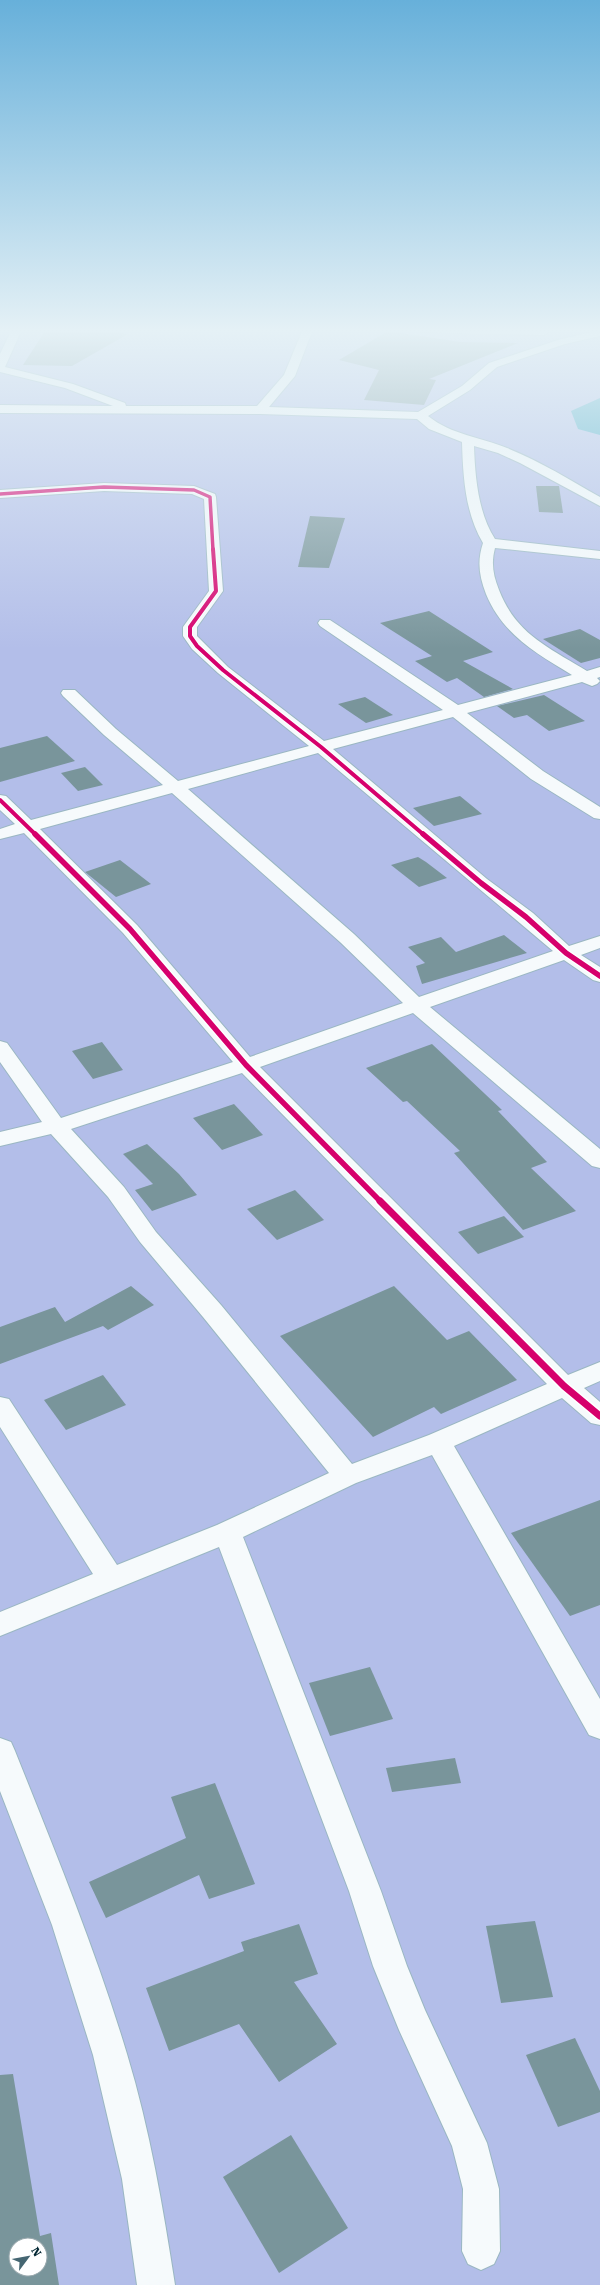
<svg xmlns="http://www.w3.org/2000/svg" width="600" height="2285" font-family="'Roboto Serif',serif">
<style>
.green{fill:#b3bee9;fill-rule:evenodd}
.water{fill:#46a9c6}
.building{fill:#79959b;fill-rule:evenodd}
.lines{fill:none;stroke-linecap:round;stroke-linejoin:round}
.minor-casing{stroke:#9ab7c2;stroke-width:2}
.minor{fill:#f6fafc;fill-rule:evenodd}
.cycleway-far3-casing{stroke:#fff;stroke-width:5}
.cycleway-far2-casing{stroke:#fff;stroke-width:6}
.cycleway-far1-casing{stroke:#fff;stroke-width:8}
.cycleway-casing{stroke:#fff;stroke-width:10}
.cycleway-far3{stroke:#d6006c;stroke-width:3.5}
.cycleway-far2{stroke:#d6006c;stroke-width:4}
.cycleway-far1{stroke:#d6006c;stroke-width:5.5}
.cycleway{stroke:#d6006c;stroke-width:7}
</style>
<rect width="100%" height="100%" fill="#c5e0eb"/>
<path class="green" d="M 0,329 L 600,329 L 600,2285 L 0,2285 ZM 16,2245 L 40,2245 L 40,2269 L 16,2269 Z"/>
<path class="water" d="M 600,398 L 600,435 L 578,429 L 571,411 Z"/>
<g class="building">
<path d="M 78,329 L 95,329 L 128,334 L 72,366 L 23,365 L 45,331 L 76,331 Z"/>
<path d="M 388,331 L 460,342 L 518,343 L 429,379 L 436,380 L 424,405 L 364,400 L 379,370 L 339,360 Z"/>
<path d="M 536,486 L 559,486 L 563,513 L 539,512 Z"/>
<path d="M 310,516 L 345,518 L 329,568 L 298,567 Z"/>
<path d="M 429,611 L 493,652 L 463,661 L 513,689 L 484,697 L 457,678 L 447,682 L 415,661 L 432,656 L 380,623 Z"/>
<path d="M 580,629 L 600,640 L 600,658 L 581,663 L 543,639 Z"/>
<path d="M 544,695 L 585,721 L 549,731 L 527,715 L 514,718 L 497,706 Z"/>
<path d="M 365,697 L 393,715 L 366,723 L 338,704 Z"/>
<path d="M 47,736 L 75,761 L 0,782 L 0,748 Z"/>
<path d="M 85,767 L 103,785 L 78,791 L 61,773 Z"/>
<path d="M 460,796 L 482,814 L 434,826 L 413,808 Z"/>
<path d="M 418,857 L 426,862 L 447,878 L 419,887 L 391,865 Z"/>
<path d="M 120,860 L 151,884 L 116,897 L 85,872 Z"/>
<path d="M 504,935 L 527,953 L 422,984 L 416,966 L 425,963 L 408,947 L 441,937 L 456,952 Z"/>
<path d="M 102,1042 L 123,1070 L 93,1079 L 72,1051 Z"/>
<path d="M 432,1044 L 502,1110 L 498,1111 L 547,1162 L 531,1168 L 576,1211 L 523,1230 L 454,1153 L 460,1151 L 407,1101 L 403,1102 L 366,1068 Z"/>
<path d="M 234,1104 L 263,1135 L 222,1150 L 193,1118 Z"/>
<path d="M 147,1144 L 179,1174 L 197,1195 L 152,1211 L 135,1190 L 153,1184 L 123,1154 Z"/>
<path d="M 295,1190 L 324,1220 L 277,1240 L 247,1209 Z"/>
<path d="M 504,1216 L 524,1237 L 478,1254 L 458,1232 Z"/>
<path d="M 131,1286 L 154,1305 L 108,1330 L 103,1326 L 0,1364 L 0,1327 L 55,1307 L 65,1322 Z"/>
<path d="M 394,1286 L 447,1340 L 469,1331 L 517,1380 L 441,1414 L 434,1407 L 373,1437 L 280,1336 Z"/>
<path d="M 103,1375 L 126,1405 L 66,1430 L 44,1400 Z"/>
<path d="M 600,1500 L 600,1605 L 570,1616 L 511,1533 Z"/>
<path d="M 370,1667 L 393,1719 L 330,1736 L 309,1683 Z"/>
<path d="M 455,1758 L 461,1783 L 392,1792 L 386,1768 Z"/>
<path d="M 215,1783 L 255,1884 L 209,1899 L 199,1875 L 106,1918 L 89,1882 L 186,1838 L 171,1797 Z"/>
<path d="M 535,1921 L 553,1997 L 501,2003 L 486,1926 Z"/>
<path d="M 299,1924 L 318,1974 L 294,1982 L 337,2044 L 279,2082 L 239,2024 L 169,2051 L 146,1988 L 244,1951 L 241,1942 Z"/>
<path d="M 575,2038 L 600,2091 L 600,2112 L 558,2127 L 526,2055 Z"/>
<path d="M 13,2074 L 40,2236 L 51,2233 L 59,2285 L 0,2285 L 0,2075 ZM 16,2245 L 40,2245 L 40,2269 L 16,2269 Z"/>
<path d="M 291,2135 L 348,2228 L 279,2273 L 223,2177 Z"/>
</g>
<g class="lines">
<defs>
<g id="minor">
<path d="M 12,329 L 22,329 L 5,367 L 73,384 L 125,403 L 126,406 L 257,406 L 284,375 L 303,329 L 313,329 L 295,376 L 269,407 L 418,412 L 462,386 L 489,363 L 558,340 L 600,330 L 600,336 L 565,344 L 497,367 L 470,390 L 428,416 C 452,435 480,437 507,448 C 540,461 570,480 600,497 L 600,506 L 520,463 L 498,453 L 474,446 C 475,476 478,513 495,539 L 600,551 L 600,559 L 495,548 C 491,563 493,575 499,590 C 516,634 548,647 587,671 L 600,667 L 600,677 L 597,678 L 600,681 L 597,684 L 592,686 L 582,682 L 467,713 L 543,771 L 600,807 L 600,819 L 594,818 L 531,779 L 453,717 L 333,749 L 487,879 L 533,913 L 569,946 L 600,936 L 600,948 L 581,955 L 600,967 L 600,982 L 593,980 L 564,960 L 430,1007 L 600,1149 L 600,1168 L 592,1166 L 413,1013 L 260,1067 L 568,1375 L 600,1362 L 600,1381 L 584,1388 L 600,1402 L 600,1425 L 591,1423 L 562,1398 L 454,1446 L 600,1699 L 600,1739 L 589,1735 L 432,1455 L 356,1483 L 243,1537 L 381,1891 L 407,1966 L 425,2010 L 487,2143 L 499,2189 L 500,2251 L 494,2264 L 481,2270 L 468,2264 L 462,2251 L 463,2189 L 452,2146 L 399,2030 L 373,1966 L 349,1891 L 219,1547 L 0,1636 L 0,1612 L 93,1574 L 0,1427 L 0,1397 L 9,1399 L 117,1565 L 217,1525 L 329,1473 L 203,1317 L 140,1242 L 108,1197 L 51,1134 L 0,1146 L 0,1132 L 42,1122 L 0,1062 L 0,1041 L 7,1043 L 61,1118 L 233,1062 L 123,933 L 24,833 L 0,839 L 0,829 L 15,824 L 0,810 L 0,795 L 6,796 L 31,820 L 163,785 L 104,735 L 63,696 L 61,693 L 63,690 L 75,690 L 116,729 L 178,781 L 309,746 L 218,673 L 192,649 L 183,636 L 183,627 L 209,591 L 204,499 L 192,494 L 104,491 L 0,498 L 0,490 L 104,483 L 194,486 L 215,494 L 216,497 L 223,591 L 197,627 L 197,636 L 228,667 L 324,741 L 443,710 L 320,626 L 318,623 L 320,620 L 330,620 L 458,705 L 572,675 C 536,653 503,635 486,594 C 479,576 477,561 483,543 C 465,513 463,476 462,442 L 429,429 L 417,419 L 260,414 L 0,413 L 0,405 L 113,406 L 65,388 L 0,372 L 0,354 ZM 318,753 L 553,951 L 419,997 L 354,934 L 188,789 ZM 172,793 L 340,942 L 403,1003 L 250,1057 L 137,925 L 40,829 ZM 242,1073 L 547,1384 L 429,1435 L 352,1464 L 221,1305 L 156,1232 L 124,1187 L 71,1129 Z"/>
<path d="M 415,329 L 545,329 L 549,332 L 544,335 L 420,332 Z"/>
<path d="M 0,1738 L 11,1742 L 15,1751 C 55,1851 96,1951 127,2054 C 150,2130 163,2207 175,2285 L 137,2285 L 122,2179 L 93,2055 L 52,1925 L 0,1791 Z"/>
</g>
</defs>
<use href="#minor" class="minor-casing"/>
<use href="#minor" class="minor"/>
<defs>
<path id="cycleway-far3" d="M 0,494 L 104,487 L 194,490 L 210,497 L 213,550"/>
<g id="cycleway-far2">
<path d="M 213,549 L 216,591 L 190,627 L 190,636 L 197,646 L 223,670 L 321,747 L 424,835"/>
<path d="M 0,800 L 36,835"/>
</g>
<g id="cycleway-far1">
<path d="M 35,834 L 130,929 L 246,1065 L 381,1202"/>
<path d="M 423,834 L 481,883 L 526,917 L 566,953 L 600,976"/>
</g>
<path id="cycleway" d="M 380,1201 L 564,1386 L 600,1416"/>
</defs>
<use href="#cycleway-far3" class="cycleway-far3-casing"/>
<use href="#cycleway-far2" class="cycleway-far2-casing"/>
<use href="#cycleway-far1" class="cycleway-far1-casing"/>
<use href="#cycleway" class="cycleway-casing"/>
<use href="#cycleway-far3" class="cycleway-far3"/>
<use href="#cycleway-far2" class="cycleway-far2"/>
<use href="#cycleway-far1" class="cycleway-far1"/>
<use href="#cycleway" class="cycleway"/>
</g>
<linearGradient id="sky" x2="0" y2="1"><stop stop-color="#67b0da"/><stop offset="0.51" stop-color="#e5f1f6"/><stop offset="1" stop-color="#e5f1f6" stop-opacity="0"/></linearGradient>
<rect width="600" height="649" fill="url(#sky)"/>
<g transform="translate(28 2257) rotate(58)"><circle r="19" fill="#ffffff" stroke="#99a8ad"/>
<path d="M0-3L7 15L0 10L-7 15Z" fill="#456672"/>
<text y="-6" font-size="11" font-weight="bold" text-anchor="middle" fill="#002531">N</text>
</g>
</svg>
